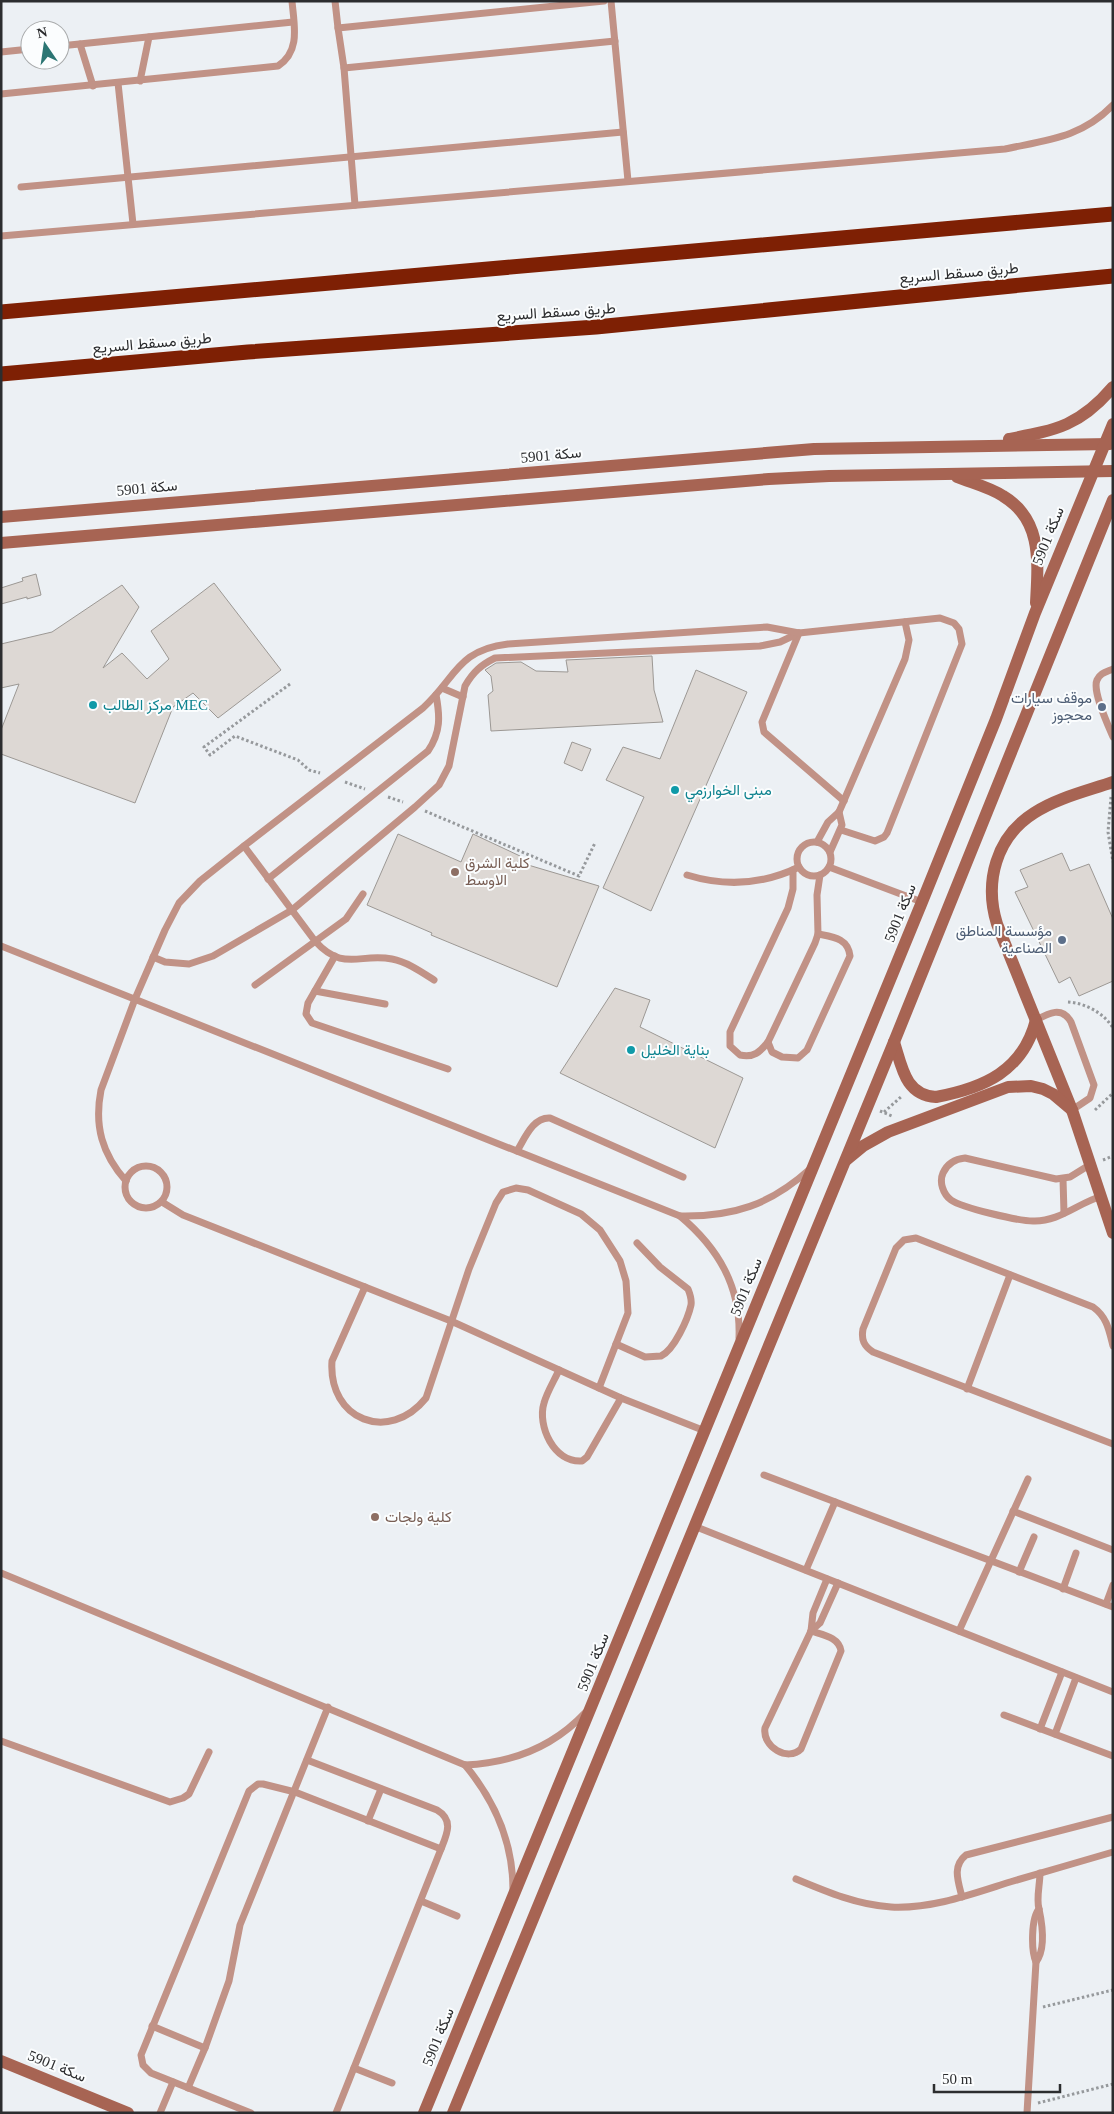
<svg xmlns="http://www.w3.org/2000/svg" width="1114" height="2114" font-family="'Times New Roman',Vazirmatn,serif">
<style>
.building{fill:#ddd8d4;stroke:#9c9894}
.lines{fill:none;stroke-linecap:round;stroke-linejoin:round}
.path{stroke:#96999c;stroke-width:3;stroke-dasharray:2.5 2.5;stroke-linecap:butt}
.lane{stroke:#c19286;stroke-width:7}
.secondary{stroke:#a76453;stroke-width:12}
.highway{stroke:#7e2004;stroke-width:15}
.culture-dot{fill:#0f9aa8;stroke:#fbfdfe;stroke-width:2}
.service-dot{fill:#5c6f8a;stroke:#fbfdfe;stroke-width:2}
.education-dot{fill:#8d6e63;stroke:#fbfdfe;stroke-width:2}
.labels{text-anchor:middle;dominant-baseline:central;stroke-width:4;stroke-linejoin:round;paint-order:stroke}
.street-label{font-size:15px;fill:#2c2d2f;stroke:#fbfdfe}
.service-label{font-size:15px;fill:#4e5e75;stroke:#fbfdfe;text-anchor:end}
.culture-label{font-size:15px;fill:#0d838f;stroke:#fbfdfe;text-anchor:start}
.education-label{font-size:15px;fill:#785e54;stroke:#fbfdfe;text-anchor:start}
</style>
<rect width="100%" height="100%" fill="#ecf0f4"/>
<g class="building">
<path d="M 36,574 L 41,595 L 27,599 L 27,597 L 1,604 L 1,588 L 23,581 L 22,578 Z"/>
<path d="M 214,583 L 281,670 L 218,718 L 193,693 L 173,707 L 135,803 L 1,754 L 1,730 L 19,684 L 1,688 L 1,644 L 52,632 L 122,585 L 139,607 L 103,668 L 122,653 L 147,679 L 169,659 L 151,631 Z"/>
<path d="M 652,656 L 654,690 L 663,722 L 491,731 L 488,695 L 493,691 L 491,676 L 485,670 L 496,663 L 521,662 L 536,671 L 568,672 L 566,660 Z"/>
<path d="M 696,670 L 747,692 L 651,911 L 603,888 L 644,797 L 606,780 L 623,747 L 660,759 Z"/>
<path d="M 572,742 L 591,749 L 582,771 L 564,763 Z"/>
<path d="M 398,834 L 461,862 L 473,834 L 520,856 L 518,862 L 599,886 L 557,987 L 431,935 L 432,933 L 367,905 Z"/>
<path d="M 1062,853 L 1070,871 L 1089,864 L 1113,919 L 1113,981 L 1079,996 L 1070,977 L 1059,983 L 1015,892 L 1028,887 L 1020,870 Z"/>
<path d="M 615,988 L 650,1000 L 640,1027 L 743,1078 L 715,1148 L 560,1073 Z"/>
</g>
<g class="lines">
<g class="path">
<path d="M 290,684 L 204,747 L 210,755 L 235,736 L 298,760 L 309,770 L 320,773"/>
<path d="M 345,782 L 365,789"/>
<path d="M 388,797 L 403,802"/>
<path d="M 1111,797 L 1108,832 L 1113,862"/>
<path d="M 425,811 L 579,876 L 595,843"/>
<path d="M 1068,1002 C 1085,1003 1104,1013 1113,1028"/>
<path d="M 1095,1110 L 1113,1093"/>
<path d="M 880,1111 L 892,1116"/>
<path d="M 884,1112 L 902,1096"/>
<path d="M 1103,1160 L 1113,1156"/>
<path d="M 1043,2007 L 1113,1990"/>
<path d="M 1038,2103 L 1113,2084"/>
</g>
<g class="lane">
<path d="M 335,1 L 338,28"/>
<path d="M 611,1 L 628,181"/>
<path d="M 80,44 L 93,86"/>
<path d="M 60,46 L 293,22"/>
<path d="M 1,52 L 30,49"/>
<path d="M 344,68 L 615,41"/>
<path d="M 140,81 L 149,37"/>
<path d="M 118,83 L 133,224"/>
<path d="M 1,94 L 278,66 C 301,51 294,25 292,1"/>
<path d="M 21,187 L 623,132"/>
<path d="M 355,205 L 344,68 L 338,28 L 604,1"/>
<path d="M 1,236 L 1005,149 C 1047,140 1081,138 1113,105"/>
<path d="M 799,633 L 762,722 L 764,732 L 844,801"/>
<path d="M 1113,669 C 1106,672 1100,673 1097,680 C 1092,691 1108,725 1113,737"/>
<path d="M 442,688 L 463,697"/>
<circle cx="814" cy="859" r="17"/>
<path d="M 817,842 L 828,822 L 839,812 L 905,659 L 909,640 L 905,622"/>
<path d="M 244,846 L 315,941 C 343,972 359,953 392,959 C 407,962 420,971 434,980"/>
<path d="M 830,852 L 842,825 L 839,812"/>
<path d="M 829,867 L 922,902"/>
<path d="M 793,870 L 793,889 L 788,908 L 730,1032 L 730,1046 L 740,1055 C 754,1058 760,1052 768,1042 L 815,943 L 818,934 L 817,895 L 820,875"/>
<path d="M 687,875 C 726,887 762,885 799,867"/>
<path d="M 268,879 L 428,751 C 441,732 440,716 436,695"/>
<path d="M 1,946 L 680,1216 C 718,1248 741,1286 739,1338"/>
<path d="M 335,956 L 308,1003 L 306,1014 L 312,1023 L 448,1069"/>
<path d="M 153,957 L 165,962 L 189,964 L 213,956 L 292,910 L 415,807 L 439,785 L 449,766 L 465,686 C 473,672 481,665 495,658 L 760,646 L 780,642 L 799,633 L 940,618 L 954,623 L 959,629 L 962,644 L 887,833 L 884,837 L 875,841 L 841,830"/>
<path d="M 255,985 L 346,919 L 363,894"/>
<path d="M 315,991 L 385,1004"/>
<path d="M 1036,1020 C 1049,1013 1062,1006 1071,1022 L 1094,1085 L 1090,1098 L 1072,1110"/>
<path d="M 768,1042 L 772,1052 L 782,1057 L 798,1058 L 807,1050 L 850,956 C 848,938 833,937 818,934"/>
<path d="M 517,1151 C 525,1138 533,1117 550,1118 L 683,1177"/>
<path d="M 1091,1164 L 1070,1177 L 1056,1179 L 965,1158 C 955,1159 947,1164 943,1173 C 939,1182 943,1194 951,1200 C 962,1208 1019,1221 1033,1221 C 1059,1222 1078,1203 1102,1196"/>
<circle cx="146" cy="1187" r="21"/>
<path d="M 1063,1179 L 1064,1213"/>
<path d="M 126,1181 C 102,1154 94,1126 101,1090 L 135,999 L 165,930 L 179,903 L 200,881 L 244,846 L 423,708 C 456,678 457,650 508,644 L 767,627 L 799,633"/>
<path d="M 162,1202 L 183,1215 L 451,1321 L 621,1398 L 705,1431"/>
<path d="M 680,1216 C 733,1217 770,1205 810,1169"/>
<path d="M 365,1287 L 332,1361 C 328,1420 389,1444 426,1398 L 469,1269 L 496,1203 L 503,1192 L 516,1188 L 528,1190 L 581,1214 L 600,1230 L 620,1261 L 626,1281 L 628,1313 L 599,1388"/>
<path d="M 616,1344 L 645,1357 L 661,1356 C 674,1350 688,1319 691,1305 C 692,1299 690,1294 688,1289 L 660,1267 L 637,1243"/>
<path d="M 1113,1346 C 1109,1330 1107,1317 1093,1307 L 916,1238 L 904,1240 L 896,1248 L 863,1329 C 861,1340 864,1346 873,1352 L 1113,1444"/>
<path d="M 559,1370 C 554,1381 547,1392 544,1403 C 537,1426 554,1463 582,1461 L 587,1457 L 621,1398"/>
<path d="M 967,1389 L 1010,1275"/>
<path d="M 764,1475 L 1113,1607"/>
<path d="M 1013,1511 L 1113,1550"/>
<path d="M 694,1526 L 1113,1692"/>
<path d="M 806,1570 L 835,1502"/>
<path d="M 1019,1572 L 1034,1537"/>
<path d="M 1,1573 L 465,1765 C 511,1763 553,1747 585,1713"/>
<path d="M 1063,1589 L 1076,1553"/>
<path d="M 1106,1604 L 1113,1585"/>
<path d="M 811,1631 C 823,1635 839,1637 841,1651 L 801,1749 C 788,1762 762,1747 765,1728 Z"/>
<path d="M 811,1631 L 820,1623 L 838,1583"/>
<path d="M 811,1631 L 813,1613 L 827,1579"/>
<path d="M 959,1631 L 1028,1479"/>
<path d="M 1004,1715 L 1113,1756"/>
<path d="M 1040,1729 L 1062,1672"/>
<path d="M 1055,1734 L 1076,1678"/>
<path d="M 1,1741 L 170,1802 L 183,1798 L 189,1794 L 209,1752"/>
<path d="M 307,1760 L 437,1810 C 454,1820 447,1834 441,1849 L 336,2113"/>
<path d="M 465,1765 C 495,1801 513,1841 513,1890"/>
<path d="M 368,1821 L 381,1789"/>
<path d="M 796,1879 C 827,1892 858,1905 891,1907 C 932,1909 972,1894 1010,1882 C 1044,1872 1079,1862 1113,1852"/>
<path d="M 962,1897 C 958,1881 952,1866 966,1855 L 1113,1817"/>
<path d="M 421,1901 L 457,1916"/>
<path d="M 1036,1962 C 1046,1949 1042,1923 1039,1909 C 1036,1899 1040,1884 1040,1873"/>
<path d="M 152,2026 L 205,2048"/>
<path d="M 354,2068 L 392,2083"/>
<path d="M 188,2088 L 205,2048 L 229,1981 L 240,1925 L 328,1707"/>
<path d="M 160,2113 L 173,2082"/>
<path d="M 251,2113 L 151,2073 L 143,2065 L 141,2055 L 249,1791 L 258,1784 L 263,1784 L 295,1792 L 441,1849"/>
<path d="M 1027,2113 L 1036,1962 C 1031,1951 1031,1918 1039,1909"/>
</g>
<g class="secondary">
<path d="M 1009,439 C 1056,430 1080,426 1113,387"/>
<path d="M 957,477 C 972,483 989,487 1003,496 C 1043,520 1038,563 1036,603"/>
<path d="M 1,517 L 814,449 L 1110,444"/>
<path d="M 1,543 L 769,479 L 829,476 L 1113,471"/>
<path d="M 1113,782 C 1087,791 1057,798 1034,813 C 996,837 984,882 997,924 L 1072,1110 L 1113,1233"/>
<path d="M 894,1042 C 902,1067 905,1095 936,1097 C 984,1088 1023,1071 1036,1020"/>
<path d="M 846,1160 L 863,1146 L 888,1132 L 1008,1087 L 1031,1086 L 1043,1089 L 1053,1094 L 1072,1110"/>
<path d="M 1,2061 L 128,2113"/>
<path d="M 424,2113 L 922,902 L 996,719 L 1035,613 L 1113,424"/>
<path d="M 453,2113 L 894,1042 L 1113,500"/>
</g>
<g class="highway">
<path d="M 1,312 L 1113,214"/>
<path d="M 1,374 L 248,352 L 596,327 L 1113,276"/>
</g>
</g>
<g class="culture-dot">
<circle cx="93" cy="705" r="5"/>
<circle cx="675" cy="790" r="5"/>
<circle cx="631" cy="1050" r="5"/>
</g>
<g class="service-dot">
<circle cx="1102" cy="707" r="5"/>
<circle cx="1062" cy="940" r="5"/>
</g>
<g class="education-dot">
<circle cx="455" cy="872" r="5"/>
<circle cx="375" cy="1517" r="5"/>
</g>
<g class="labels">
<g class="street-label">
<text transform="translate(959 273) rotate(-5)">طريق مسقط السريع</text>
<text transform="translate(556 312) rotate(-4)">طريق مسقط السريع</text>
<text transform="translate(152 343) rotate(-5)">طريق مسقط السريع</text>
<text transform="translate(551 455) rotate(-5)">سكة 5901</text>
<text transform="translate(147 488) rotate(-5)">سكة 5901</text>
<text transform="translate(1048 536) rotate(-68)">سكة 5901</text>
<text transform="translate(900 913) rotate(-68)">سكة 5901</text>
<text transform="translate(746 1287) rotate(-68)">سكة 5901</text>
<text transform="translate(593 1662) rotate(-68)">سكة 5901</text>
<text transform="translate(438 2037) rotate(-68)">سكة 5901</text>
<text transform="translate(57 2066) rotate(22)">سكة 5901</text>
</g>
<g class="service-label">
<text x="1092" y="698">موقف سيارات<tspan x="1092" dy="17">محجوز</tspan></text>
<text x="1052" y="931">مؤسسة المناطق<tspan x="1052" dy="17">الصناعية</tspan></text>
</g>
<g class="culture-label">
<text x="103" y="705">مركز الطالب MEC</text>
<text x="685" y="790">مبنى الخوارزمي</text>
<text x="641" y="1050">بناية الخليل</text>
</g>
<g class="education-label">
<text x="465" y="863">كلية الشرق<tspan x="465" dy="17">الاوسط</tspan></text>
<text x="385" y="1517">كلية ولجات</text>
</g>
</g>
<rect width="1114" height="2114" fill="none" stroke="#2c2d2f" stroke-width="5"/>
<g transform="translate(45 45) rotate(347)"><circle r="24" fill="#fbfdfe" stroke="#a8aaab"/>
<path d="M0-4L9 19L0 12L-9 19Z" fill="#2b7573"/>
<text y="-8" font-size="14" font-weight="bold" text-anchor="middle" fill="#2c2d2f">N</text>
</g>
<path d="M934 2084v8h126v-8" fill="none" stroke="#2c2d2f" stroke-width="2.5"/>
<text x="942" y="2084" font-size="15" fill="#2c2d2f" stroke="#fbfdfe" stroke-width="4" paint-order="stroke">50 m</text>
</svg>
